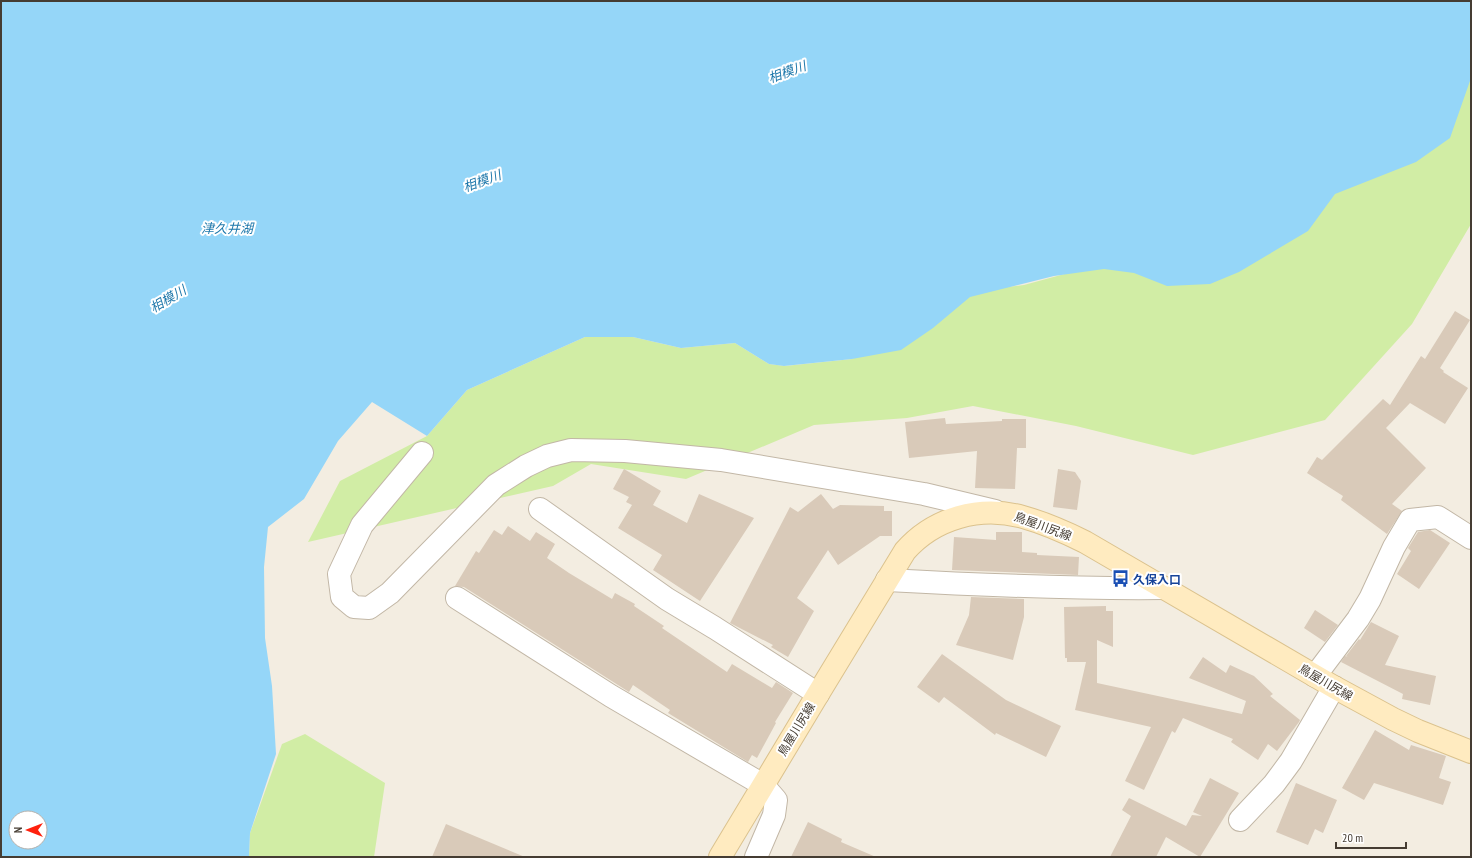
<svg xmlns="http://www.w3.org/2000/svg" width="1472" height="858" font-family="'PT Sans Narrow','Noto Sans JP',sans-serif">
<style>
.green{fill:#d1eda5}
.water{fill:#95d6f8;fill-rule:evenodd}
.building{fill:#d9cab9}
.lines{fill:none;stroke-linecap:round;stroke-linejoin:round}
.minor-casing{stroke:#c2b7a6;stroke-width:24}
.secondary-casing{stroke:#dbc28d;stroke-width:24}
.minor{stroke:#fff;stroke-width:22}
.secondary{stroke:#ffebc0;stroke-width:22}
.labels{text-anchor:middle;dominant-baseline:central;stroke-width:4;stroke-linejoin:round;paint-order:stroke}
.street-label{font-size:12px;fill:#453c32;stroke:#fff}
.transit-label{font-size:12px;font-weight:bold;fill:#164399;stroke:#fff;text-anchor:start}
.water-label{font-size:13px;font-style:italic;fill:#1e78ab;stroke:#fff}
</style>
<rect width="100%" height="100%" fill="#f3ede1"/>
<g class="green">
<path d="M 1471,74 L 1471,224 L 1412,324 L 1325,420 L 1193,455 L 1076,426 L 973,406 L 907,418 L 814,425 L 686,479 L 591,464 L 553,486 L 308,542 L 340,481 L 427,436 L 467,390 L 585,337 L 633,337 L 681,348 L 735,343 L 769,364 L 785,366 L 852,359 L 970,291 L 1024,285 L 1105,263 L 1336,188 Z"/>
<path d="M 305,734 L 385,783 L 374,857 L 249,857 L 250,833 L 282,744 Z"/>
</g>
<path class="water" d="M 1,1 L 1471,1 L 1471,78 L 1450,138 L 1416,162 L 1335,194 L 1308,231 L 1239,272 L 1210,284 L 1167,286 L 1134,273 L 1104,269 L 1054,276 L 970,297 L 933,328 L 901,350 L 852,359 L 784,366 L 769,364 L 735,343 L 681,348 L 633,337 L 585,337 L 467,390 L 427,436 L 372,402 L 338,441 L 304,499 L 268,527 L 264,567 L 265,638 L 272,686 L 276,754 L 250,833 L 249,857 L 1,857 ZM 16,818 L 40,818 L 40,842 L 16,842 Z"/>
<g class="building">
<path d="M 1455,311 L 1470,320 L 1440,368 L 1444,371 L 1443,372 L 1468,388 L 1445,424 L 1410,403 L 1386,428 L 1426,468 L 1392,504 L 1402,511 L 1387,534 L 1341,500 L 1343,496 L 1307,473 L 1317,457 L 1322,460 L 1383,399 L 1390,405 L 1421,356 L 1425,359 Z"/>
<path d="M 945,418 L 946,424 L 1002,421 L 1002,419 L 1026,419 L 1026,448 L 1017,448 L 1015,489 L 975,488 L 977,451 L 909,458 L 905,422 Z"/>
<path d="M 624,469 L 661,491 L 653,505 L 687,523 L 699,494 L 754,518 L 700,601 L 653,570 L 662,555 L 618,528 L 632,505 L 626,502 L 629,497 L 613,489 Z"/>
<path d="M 1058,469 L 1075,472 L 1081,481 L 1077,510 L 1053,507 Z"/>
<path d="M 821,494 L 833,509 L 840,505 L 884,506 L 884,511 L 892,511 L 892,536 L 880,536 L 838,565 L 828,550 L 797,598 L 814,611 L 788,657 L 771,647 L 773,645 L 730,623 L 790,507 L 798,512 Z"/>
<path d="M 508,526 L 530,541 L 536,532 L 555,544 L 547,558 L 569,573 L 612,599 L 615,593 L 635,604 L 634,606 L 664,626 L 662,628 L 727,672 L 732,664 L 772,688 L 776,682 L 793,693 L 775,722 L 776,723 L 757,758 L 752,755 L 748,762 L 668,713 L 670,710 L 633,685 L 629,692 L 464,587 L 455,586 L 476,551 L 479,553 L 494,530 L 502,535 Z"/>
<path d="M 1430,530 L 1450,543 L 1419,589 L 1397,574 L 1411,551 L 1408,548 L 1418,532 Z"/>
<path d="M 996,532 L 1022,532 L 1022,552 L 1037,553 L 1037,555 L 1079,557 L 1078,575 L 952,570 L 954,537 L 996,540 Z"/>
<path d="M 971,597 L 1024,599 L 1024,617 L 1013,660 L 956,645 L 969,615 Z"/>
<path d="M 1106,606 L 1106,611 L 1113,611 L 1113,647 L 1097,640 L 1097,683 L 1242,714 L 1246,701 L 1189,678 L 1203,657 L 1226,673 L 1230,665 L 1254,676 L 1273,694 L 1270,696 L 1300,720 L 1299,722 L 1277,751 L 1268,744 L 1258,760 L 1231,742 L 1233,739 L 1183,718 L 1175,733 L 1172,731 L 1144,790 L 1125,781 L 1151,727 L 1075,710 L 1086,662 L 1067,662 L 1067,658 L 1065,658 L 1064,607 Z"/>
<path d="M 1315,610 L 1338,625 L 1325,642 L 1304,628 Z"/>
<path d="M 1371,622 L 1399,636 L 1385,665 L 1436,676 L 1430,705 L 1402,699 L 1403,694 L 1341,662 L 1345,656 L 1348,657 L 1346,656 L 1359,639 L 1360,640 Z"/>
<path d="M 942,654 L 1006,700 L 1061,726 L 1046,757 L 996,733 L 995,735 L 944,697 L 939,703 L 917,687 Z"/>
<path d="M 1375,730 L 1409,750 L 1411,745 L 1446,756 L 1439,778 L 1451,782 L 1443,805 L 1374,783 L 1364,800 L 1342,788 Z"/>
<path d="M 1210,778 L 1239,793 L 1200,857 L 1166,837 L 1156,857 L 1110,857 L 1131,816 L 1122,810 L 1129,798 L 1186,826 L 1192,815 L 1202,816 L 1193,812 Z"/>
<path d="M 1296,783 L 1337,800 L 1323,833 L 1315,829 L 1308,845 L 1276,832 Z"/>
<path d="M 808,822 L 842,839 L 841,842 L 876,857 L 791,857 Z"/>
<path d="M 446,824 L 525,857 L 432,857 Z"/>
</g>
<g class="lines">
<defs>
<g id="minor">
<path d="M 422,453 L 362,525 L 339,574 L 342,597 L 354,607 L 369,608 L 390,593 L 496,485 L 526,466 L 547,456 L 571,450 L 625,451 L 721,460 L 924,494 L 995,511"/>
<path d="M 540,509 L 667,599 L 715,628 L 818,694"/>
<path d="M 887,580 C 979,585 1071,589 1164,588"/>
<path d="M 457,598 L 611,696 L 763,785 L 776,800 L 774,815 L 756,857"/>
<path d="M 1315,676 L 1358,619 L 1370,599 L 1394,547 L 1410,520 L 1438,517 L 1471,538"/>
<path d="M 1240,820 L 1274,784 L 1291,761 L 1334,687"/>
</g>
<path id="secondary" d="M 720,857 L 818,694 L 905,551 C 934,518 980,505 1023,517 C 1044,523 1065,532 1085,542 L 1334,687 L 1393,719 L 1418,731 L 1471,752"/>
</defs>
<use href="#minor" class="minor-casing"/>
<use href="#secondary" class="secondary-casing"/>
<use href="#minor" class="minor"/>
<use href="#secondary" class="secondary"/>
</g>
<defs>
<symbol id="bus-bare" viewBox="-9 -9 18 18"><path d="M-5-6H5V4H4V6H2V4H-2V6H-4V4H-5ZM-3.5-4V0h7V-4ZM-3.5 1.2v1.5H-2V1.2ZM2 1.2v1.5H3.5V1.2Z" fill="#1a4fb4" stroke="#fff" stroke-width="2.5" paint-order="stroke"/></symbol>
</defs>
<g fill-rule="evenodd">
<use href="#bus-bare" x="1108" y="566" width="25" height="25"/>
</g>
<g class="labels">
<g class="street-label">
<text transform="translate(1043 526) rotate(20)">鳥屋川尻線</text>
<text transform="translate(1326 682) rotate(30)">鳥屋川尻線</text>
<text transform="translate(796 729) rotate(-59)">鳥屋川尻線</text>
</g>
<g class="transit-label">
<text x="1133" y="579">久保入口</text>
</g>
<g class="water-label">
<text transform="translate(787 72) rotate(-20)">相模川</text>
<text transform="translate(482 181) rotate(-20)">相模川</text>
<text x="227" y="228">津久井湖</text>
<text transform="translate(168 299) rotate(-31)">相模川</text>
</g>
</g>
<rect width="1472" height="858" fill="none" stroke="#453c32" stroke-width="4"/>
<g transform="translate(28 830) rotate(270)"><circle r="19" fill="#ffffff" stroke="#b5b1ad"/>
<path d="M0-3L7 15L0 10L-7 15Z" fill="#ff210d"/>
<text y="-6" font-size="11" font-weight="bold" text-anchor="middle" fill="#453c32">N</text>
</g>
<path d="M1336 842v6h70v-6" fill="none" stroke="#453c32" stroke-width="2"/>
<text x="1342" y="842" font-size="12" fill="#453c32" stroke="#ffffff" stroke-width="3" paint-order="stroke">20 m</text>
</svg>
